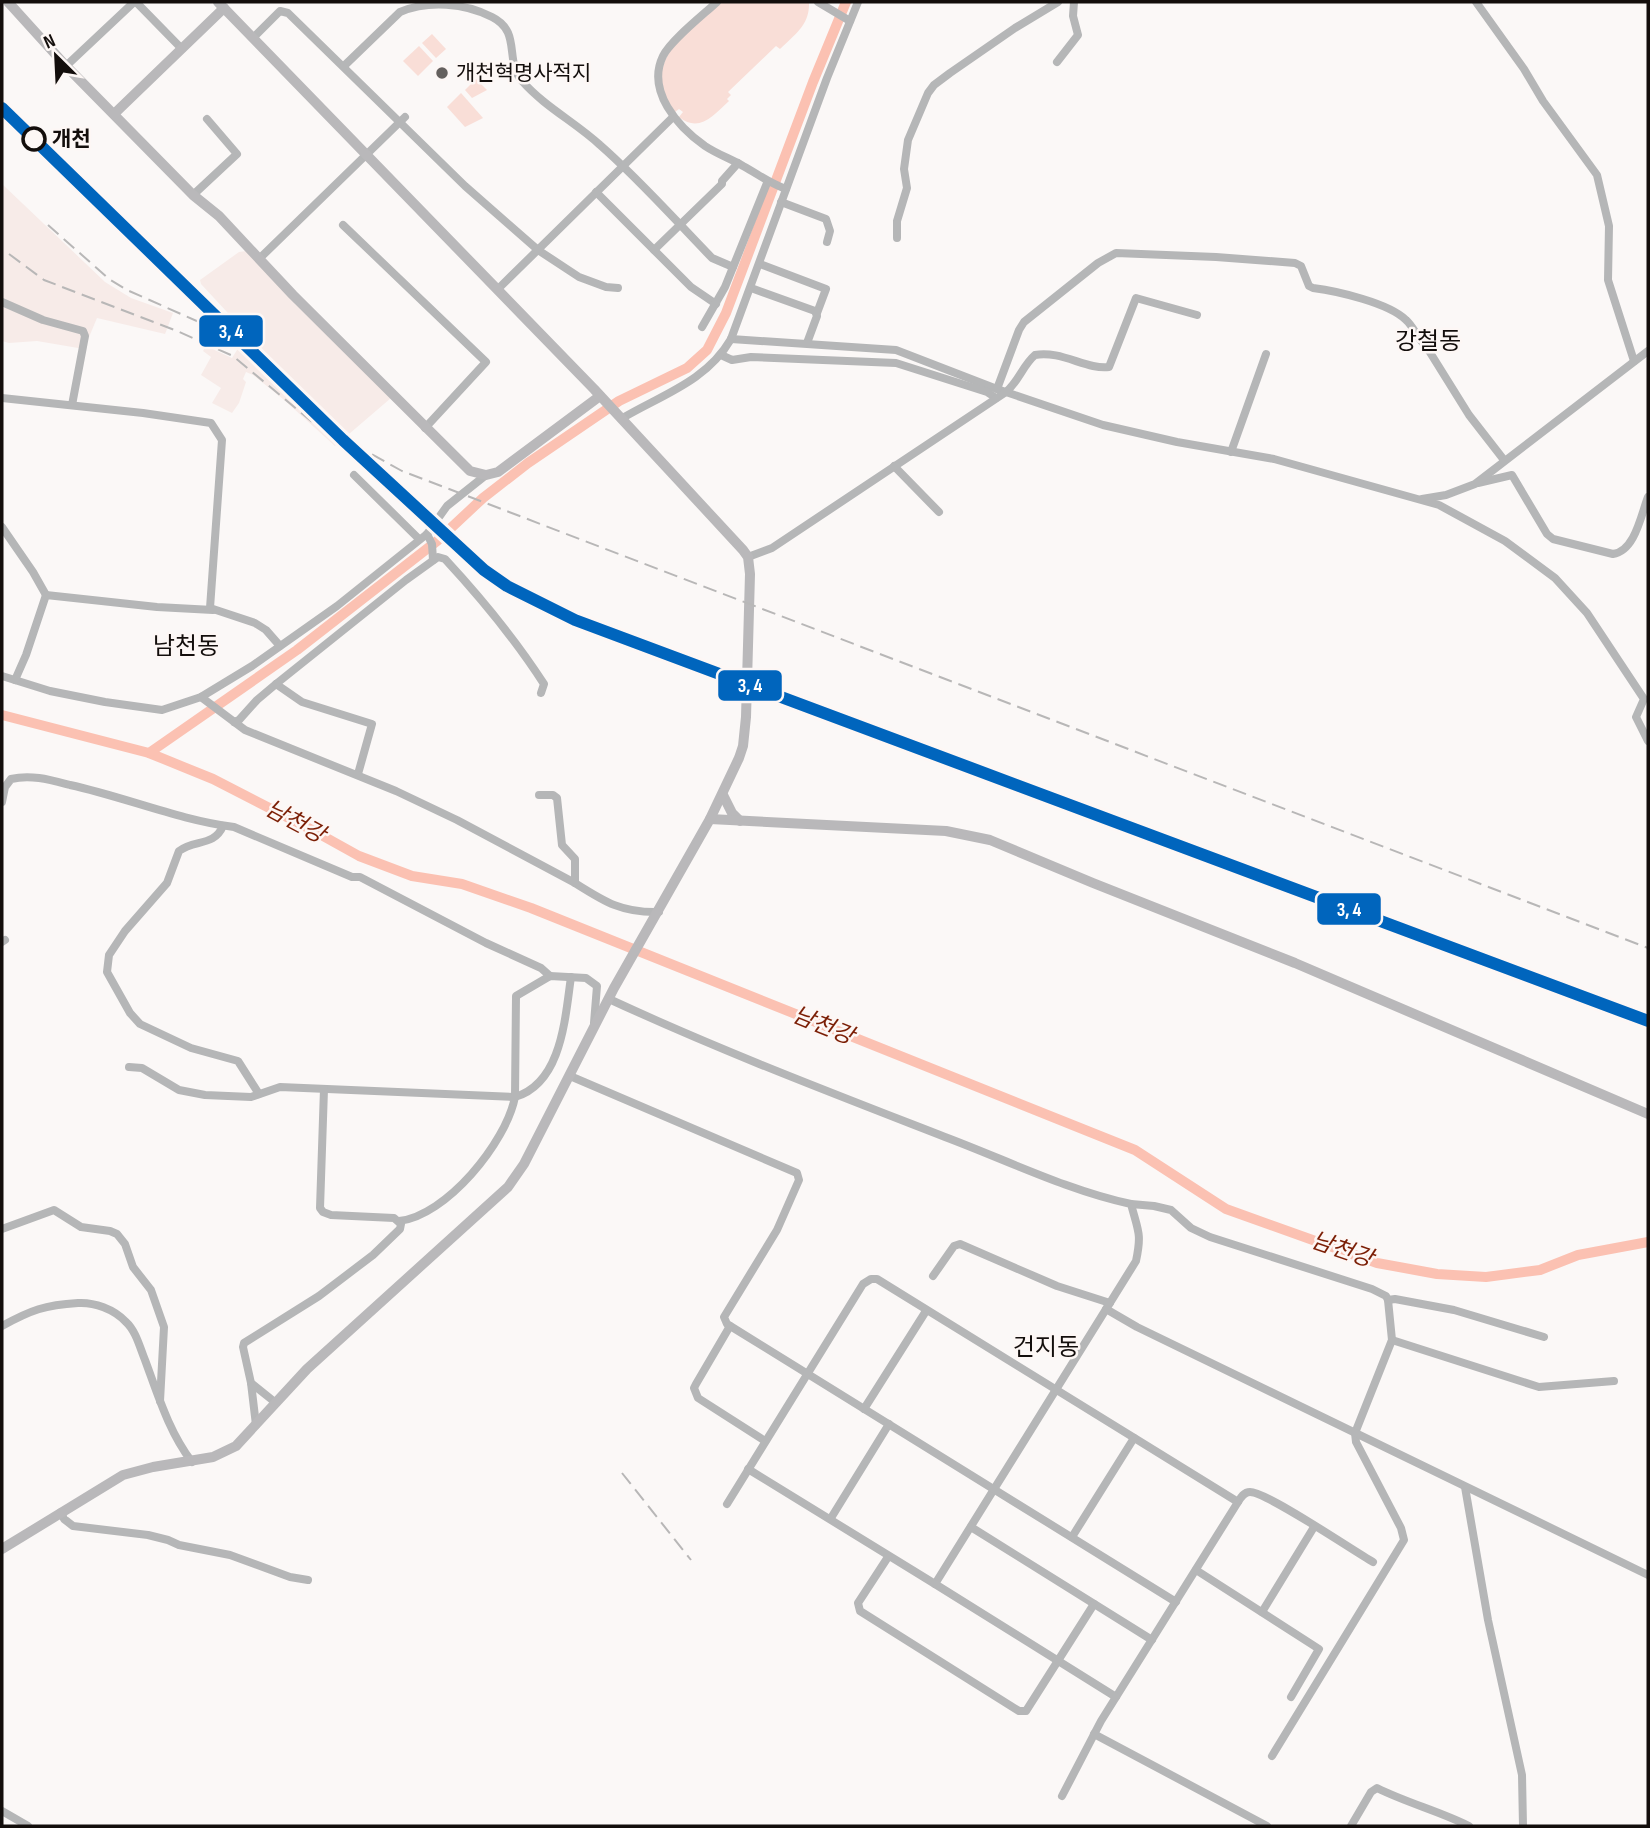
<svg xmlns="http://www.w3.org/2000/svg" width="1650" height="1828" font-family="'Sofia Sans Condensed','Noto Sans KR',sans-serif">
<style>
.built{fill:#f7ebe8}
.green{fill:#f9ded7}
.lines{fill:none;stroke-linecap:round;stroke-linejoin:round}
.river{stroke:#fbc1b2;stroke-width:10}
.minor{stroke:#b5b6b7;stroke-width:8}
.major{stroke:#b9b8ba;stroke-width:10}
.rail{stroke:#b8b7b7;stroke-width:2;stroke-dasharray:14 7;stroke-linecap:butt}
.rail-1-casing{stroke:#fdf7f5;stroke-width:18}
.rail-1{stroke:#0065bd;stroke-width:12}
.poi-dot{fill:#64605e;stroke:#fdf7f5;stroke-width:2.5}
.stop-dot{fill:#fdf7f5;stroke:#130e0c;stroke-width:3.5}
.labels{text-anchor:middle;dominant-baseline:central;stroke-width:5;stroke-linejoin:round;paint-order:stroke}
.poi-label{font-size:21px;fill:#130e0c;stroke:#fdf7f5;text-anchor:start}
.stop-label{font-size:21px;font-weight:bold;fill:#130e0c;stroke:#fdf7f5;text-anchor:start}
.water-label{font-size:23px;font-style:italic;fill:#7b1e05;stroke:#fdf7f5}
.quarter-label{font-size:24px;fill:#130e0c;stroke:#fdf7f5}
.line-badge{stroke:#fdf7f5;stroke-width:2.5}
.badge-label{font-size:19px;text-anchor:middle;font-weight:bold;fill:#fff}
</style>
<rect width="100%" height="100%" fill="#fbf8f7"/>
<g class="built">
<path d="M 2,184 L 105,282 L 131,298 L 173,313 L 165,334 L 97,318 L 84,349 L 37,341 L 9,343 L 2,341 Z"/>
<path d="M 246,251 L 391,398 L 335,446 L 283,399 L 253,375 L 246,372 L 243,379 L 246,382 L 239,403 L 232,413 L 212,403 L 221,388 L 201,375 L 211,357 L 203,351 L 206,346 L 232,358 L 237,350 L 252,339 L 201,284 L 200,280 L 239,252 Z"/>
</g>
<g class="green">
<path d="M 719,2 L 809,2 C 810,25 795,34 780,49 L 776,46 L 728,92 L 731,95 L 727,99 L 729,101 C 713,116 699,133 679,117 L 683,112 L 679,109 L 675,112 C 671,106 665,99 663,93 C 652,52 694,26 719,2 Z"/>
<path d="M 432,34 L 446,49 L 436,58 L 422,43 Z"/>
<path d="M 419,46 L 433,61 L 418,76 L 403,61 Z"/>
<path d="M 476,79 L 487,90 L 472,98 L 465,90 Z"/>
<path d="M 461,93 L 483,118 L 465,127 L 447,107 Z"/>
</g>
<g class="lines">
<g class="river">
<path d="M 2,715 L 149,753 L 213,779 L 314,831 L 359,856 L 412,876 L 462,884 L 531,908 L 1135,1150 L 1226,1209 L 1377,1263 L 1437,1274 L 1486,1277 L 1540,1270 L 1578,1255 L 1648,1242"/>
<path d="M 149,753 L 297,650 L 437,541 L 483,498 L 528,463 L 619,401 L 687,368 L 707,350 L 726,313 L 813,82 L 846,2"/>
</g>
<g class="minor">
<path d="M 136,2 L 182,49"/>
<path d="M 717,2 C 703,15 671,40 663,56 C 646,91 678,127 705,146 C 717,154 731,159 743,166 C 758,174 769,183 786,189"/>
<path d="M 818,2 L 850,21"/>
<path d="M 1476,2 L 1524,69 L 1543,101 L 1597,175 L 1609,226 L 1608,280 L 1634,361"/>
<path d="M 253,38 L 280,11 L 288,13 L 465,186 L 538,250 L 579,277 L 606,287 L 618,288"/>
<path d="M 1057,62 L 1078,35 L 1073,16 L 1074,2"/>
<path d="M 66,66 L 134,2"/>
<path d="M 344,66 L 400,12 C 428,0 465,3 492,17 C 522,32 504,60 522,81 C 545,107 575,122 600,145 C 640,180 675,220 712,258 L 733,267"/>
<path d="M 596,192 L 691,287 L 716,304"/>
<path d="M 193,195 L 237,154 L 207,119"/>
<path d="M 781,202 L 826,219 L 830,231 L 827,242"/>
<path d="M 343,225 L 486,362 L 425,428"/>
<path d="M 897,238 L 897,221 L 907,188 L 904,169 L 908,140 L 928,93 L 934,85 L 950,73 L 1015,28 L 1058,2"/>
<path d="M 654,250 L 722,184 L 722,181 L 738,163"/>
<path d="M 259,259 L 405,117"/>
<path d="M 760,264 L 826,289 L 817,313"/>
<path d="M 751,288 L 815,311 L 817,316 L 807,343"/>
<path d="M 498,289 L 673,117"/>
<path d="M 2,302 L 43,320 L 83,331 L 85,336 L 72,405"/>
<path d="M 702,327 L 725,287 L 767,183"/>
<path d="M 731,339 L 896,350 L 997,389 L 1103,425 L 1177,442 L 1274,459 L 1439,505 L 1505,541 L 1555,578 L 1587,613 L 1644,699 L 1636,717 L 1648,741"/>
<path d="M 721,355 L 732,360 L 751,357 L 896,363 L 987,392 L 996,398"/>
<path d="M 997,389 L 1019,330 L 1024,322 L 1098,263 L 1116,253 L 1216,257 L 1295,263 L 1301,266 L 1309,286 L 1313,288 C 1337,291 1389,303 1406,320 C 1414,327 1417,338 1426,346 L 1469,415 L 1504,460"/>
<path d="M 2,398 L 143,413 L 211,423 L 222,440 L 210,608 L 255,623 L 266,630 L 280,646"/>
<path d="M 621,419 C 661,395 706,382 731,339 L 827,78 L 858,2"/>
<path d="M 1231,452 L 1266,354"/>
<path d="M 894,466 L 939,512"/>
<path d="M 354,475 L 419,539"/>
<path d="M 1478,483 L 1512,475 L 1547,534 L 1553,539 L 1613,554 C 1635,551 1641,515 1648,497"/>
<path d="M 1422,499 L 1446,495 L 1475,484 L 1648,351"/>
<path d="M 2,527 L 33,572 L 46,595"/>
<path d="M 427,534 L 432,544 L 433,560"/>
<path d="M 748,557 L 772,548 L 1006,392 C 1019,381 1023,365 1035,355 C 1061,350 1087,370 1109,367 L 1136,298 L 1197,315"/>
<path d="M 2,676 L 50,691 L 105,702 L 162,710 L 201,697 L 252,666 L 337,606 L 427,534 L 447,506 L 486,475"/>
<path d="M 15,680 L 26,655 L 46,595 L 157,607 L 213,610"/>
<path d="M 276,684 L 302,702 L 372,724 L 358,774"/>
<path d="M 201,697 L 245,730 L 396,791 L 457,820 L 575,883 C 605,902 622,913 659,912"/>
<path d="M 234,722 L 239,720 L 257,700 L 276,684 L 406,580 L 438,557 L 445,559 C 482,599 515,639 544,684 L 541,693"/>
<path d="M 539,795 L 553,795 L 557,798 L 562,845 L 575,859 L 575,883"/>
<path d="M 2,802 L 5,787 L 11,779 C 31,774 51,780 70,785 C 125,797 179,820 234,827 L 352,877 L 360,877 L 486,943 L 541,968 L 550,976"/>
<path d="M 223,826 C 214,847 194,839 179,851 L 167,883 L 125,931 L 109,955 L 107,972 L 130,1013 L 140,1024 L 191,1048 L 238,1061 L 259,1094"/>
<path d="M 2,942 L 5,940"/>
<path d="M 609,999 C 719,1050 832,1093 945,1137 C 1004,1159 1069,1191 1131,1204 C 1138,1231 1142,1233 1136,1261 L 935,1584 L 748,1469"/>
<path d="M 129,1067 L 142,1068 L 179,1090 L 205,1095 L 251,1097 L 280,1087 L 515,1097 C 562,1083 565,1018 571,977"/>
<path d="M 570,1076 L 797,1173 L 799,1180 L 777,1230 L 724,1317 L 727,1324 L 1176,1602"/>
<path d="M 1131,1204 L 1154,1206 L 1171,1210 L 1191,1228 L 1210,1237 L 1372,1289 L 1386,1296 L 1388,1300 L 1392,1340 L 1355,1433 L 1356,1442 L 1401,1528 L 1404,1540 L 1272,1756"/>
<path d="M 399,1221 C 446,1216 506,1143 515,1097 L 516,996 L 550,976 L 586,978 L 597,986 L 594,1023"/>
<path d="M 2,1229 L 54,1210 L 81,1227 L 110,1231 L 117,1234 L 125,1244 L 133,1267 L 151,1290 L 164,1327 L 160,1401"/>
<path d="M 933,1276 L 954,1246 L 960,1244 L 1057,1286 L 1110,1303"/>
<path d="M 1388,1300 L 1395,1299 L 1454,1310 L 1544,1337"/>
<path d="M 1106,1309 L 1137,1327 L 1648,1575"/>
<path d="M 2,1326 C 31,1310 45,1305 78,1303 C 94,1302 114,1309 126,1322 C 136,1331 140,1348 145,1360 C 158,1395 169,1432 192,1462"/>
<path d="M 730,1326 L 696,1384 L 694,1388 L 698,1398 L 765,1441"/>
<path d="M 1392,1340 L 1539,1387 L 1614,1381"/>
<path d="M 251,1383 L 243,1347 L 244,1343 L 319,1296 L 373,1255 L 400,1229 L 401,1224 L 394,1218 L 331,1215 L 323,1212 L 320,1208 L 324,1089"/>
<path d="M 864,1409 L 926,1311"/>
<path d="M 256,1425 L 251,1383 L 276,1403"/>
<path d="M 1465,1487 L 1488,1620 L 1522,1775 L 1523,1826"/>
<path d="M 1238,1502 C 1241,1497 1244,1492 1250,1492 C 1267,1492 1352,1550 1373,1562"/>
<path d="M 727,1504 L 863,1284 L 871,1279 L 877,1279 L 1238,1502 L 1101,1721 L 1062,1796"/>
<path d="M 61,1512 L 64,1519 L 73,1526 L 148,1535 L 168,1540 L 179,1545 L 230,1555 L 290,1577 L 308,1580"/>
<path d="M 831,1518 L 889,1424"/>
<path d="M 971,1527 L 1152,1640"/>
<path d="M 1072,1537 L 1134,1438"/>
<path d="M 888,1557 L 858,1603 L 860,1611 L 1019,1711 L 1026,1711 L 1094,1604"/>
<path d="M 1196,1570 L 1319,1649 L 1291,1697"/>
<path d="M 935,1584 L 1116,1697"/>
<path d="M 1262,1612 L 1314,1527"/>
<path d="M 1094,1734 L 1267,1826"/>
<path d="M 2,1811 L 28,1826"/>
<path d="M 1351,1826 L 1371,1792 L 1377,1788 C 1407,1803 1439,1811 1469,1826"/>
</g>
<g class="major">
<path d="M 8,2 L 66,66 L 193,195 L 219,216 L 293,295 L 470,471 L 486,475 L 498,472 L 600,396"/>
<path d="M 114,114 L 224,8"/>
<path d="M 723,795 L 732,813 L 740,821"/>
<path d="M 710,819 L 946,831 L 990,840 L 1093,883 L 1295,963 L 1648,1114"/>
<path d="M 2,1549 L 123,1475 L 153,1467 L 213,1457 L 236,1446 L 307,1369 L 508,1187 L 524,1164 L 614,988 L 710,819 L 739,758 L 743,746 L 746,717 L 750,574 L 748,557 L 743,550 L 594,389 L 218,2"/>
</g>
<g class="rail">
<path d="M 48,225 L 109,279 L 127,290 L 217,330 L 248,354 L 262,369"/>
<path d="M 9,254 L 44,280 L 177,331 L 233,356 L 317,426"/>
<path d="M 276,373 L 366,451 L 402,471 L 1648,948"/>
<path d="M 622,1473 L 691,1560"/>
</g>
<defs>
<path id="rail-1" d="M 2,108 L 343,440 L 484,570 L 507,586 L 575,620 L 1648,1021"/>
</defs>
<use href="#rail-1" class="rail-1-casing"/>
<use href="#rail-1" class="rail-1"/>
</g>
<circle class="poi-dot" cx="442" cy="73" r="7"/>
<circle class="stop-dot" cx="34" cy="139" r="11"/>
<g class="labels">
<g class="poi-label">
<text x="456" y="73">개천혁명사적지</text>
</g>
<g class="stop-label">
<text x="52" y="139">개천</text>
</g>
<g class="water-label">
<text transform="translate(295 822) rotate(28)">남천강</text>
<text transform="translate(823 1026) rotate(22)">남천강</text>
<text transform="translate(1342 1250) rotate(19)">남천강</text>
</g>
<g class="quarter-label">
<text x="1428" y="341">강철동</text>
<text x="186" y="646">남천동</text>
<text x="1046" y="1347">건지동</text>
</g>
</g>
<g class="line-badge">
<rect x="198" y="314" width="66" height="34" rx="7" fill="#0065bd"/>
<rect x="717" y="669" width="66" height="33" rx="7" fill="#0065bd"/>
<rect x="1316" y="892" width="66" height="34" rx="7" fill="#0065bd"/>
</g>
<g class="badge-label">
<text x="231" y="338">3, 4</text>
<text x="750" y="692">3, 4</text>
<text x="1349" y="916">3, 4</text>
</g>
<rect width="1650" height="1828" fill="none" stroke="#130e0c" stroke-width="7"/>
<g transform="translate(56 56) rotate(336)" stroke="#fdf7f5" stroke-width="5" paint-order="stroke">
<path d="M0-5L12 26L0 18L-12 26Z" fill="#130e0c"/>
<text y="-10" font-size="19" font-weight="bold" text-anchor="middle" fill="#130e0c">N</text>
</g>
</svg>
